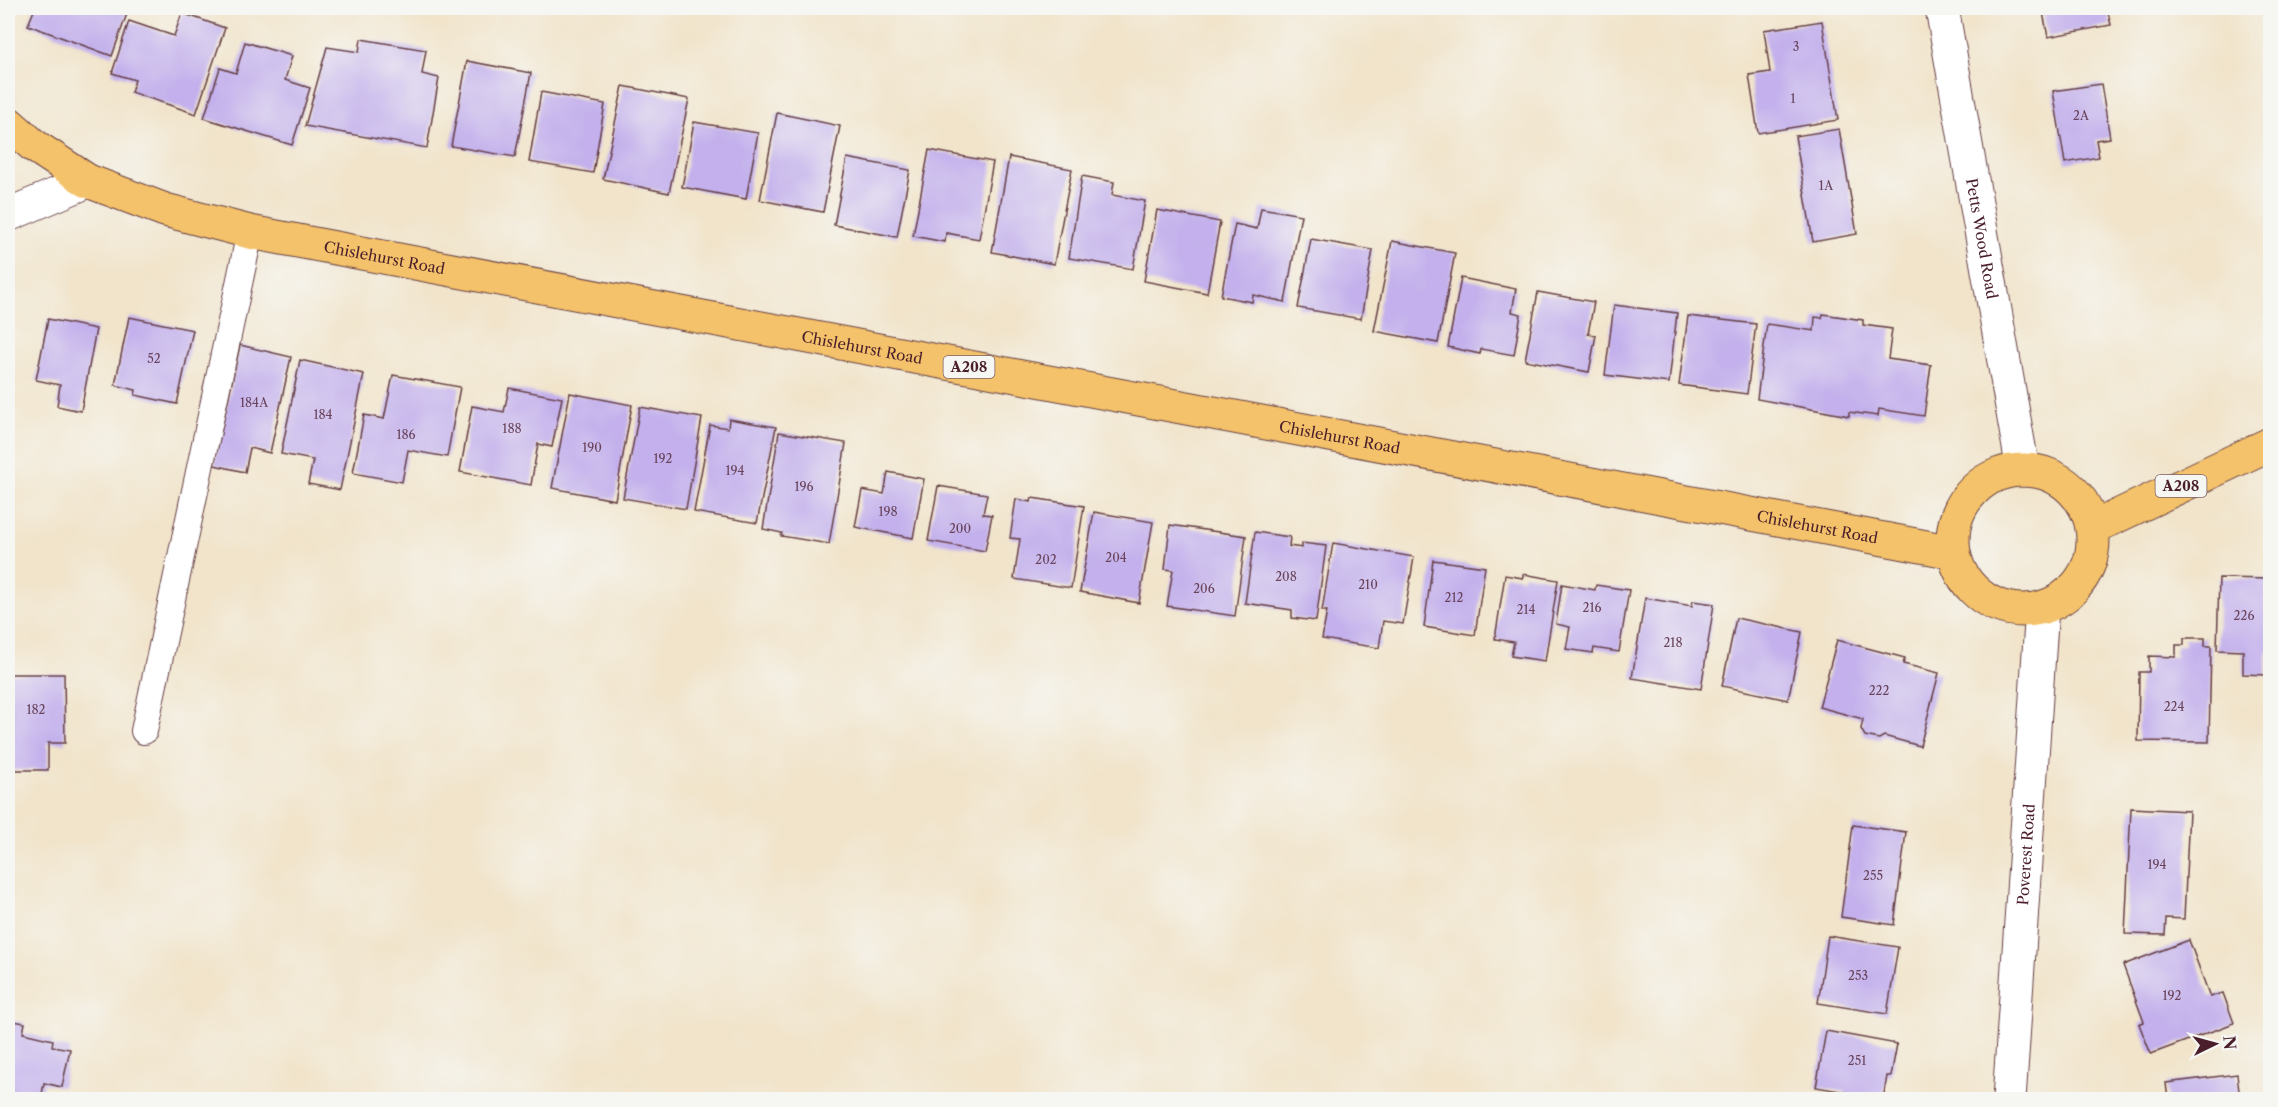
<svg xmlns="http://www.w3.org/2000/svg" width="2278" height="1107" font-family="'Libre Caslon Text',serif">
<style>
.building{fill:#c3b0ec}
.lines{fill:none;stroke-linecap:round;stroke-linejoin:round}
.service-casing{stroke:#633d43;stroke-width:28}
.minor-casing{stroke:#633d43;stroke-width:35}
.tertiary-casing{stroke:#633d43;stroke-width:35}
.primary-casing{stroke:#633d43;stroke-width:35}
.service{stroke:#fff;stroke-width:26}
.minor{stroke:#fff;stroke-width:33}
.tertiary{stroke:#fff;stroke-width:33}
.primary{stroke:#f4c26a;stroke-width:33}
.labels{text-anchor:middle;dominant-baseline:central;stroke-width:6;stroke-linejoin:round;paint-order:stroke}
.number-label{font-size:12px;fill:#68435b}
.shield{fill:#f6f6f2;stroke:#7e6067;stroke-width:1.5}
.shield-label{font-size:14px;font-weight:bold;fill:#4a1f2b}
.street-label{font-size:15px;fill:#4a1f2b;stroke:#f6f6f2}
</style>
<rect width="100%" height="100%" fill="#f6f6f2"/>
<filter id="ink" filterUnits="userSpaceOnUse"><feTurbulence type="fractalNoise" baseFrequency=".0167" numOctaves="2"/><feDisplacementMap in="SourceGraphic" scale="12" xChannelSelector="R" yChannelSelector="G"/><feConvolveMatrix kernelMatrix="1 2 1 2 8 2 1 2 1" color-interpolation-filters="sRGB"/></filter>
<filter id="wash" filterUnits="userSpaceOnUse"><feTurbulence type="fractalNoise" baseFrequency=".008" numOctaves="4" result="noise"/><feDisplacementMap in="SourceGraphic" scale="24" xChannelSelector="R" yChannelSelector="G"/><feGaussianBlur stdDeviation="1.35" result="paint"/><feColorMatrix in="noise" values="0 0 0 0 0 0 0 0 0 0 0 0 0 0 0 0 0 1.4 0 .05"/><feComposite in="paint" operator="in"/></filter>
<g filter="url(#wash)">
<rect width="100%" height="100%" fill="#f1e4cb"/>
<g id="blocks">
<g class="building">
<path d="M 35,8 L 129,8 L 112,56 L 28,25 Z"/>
<path d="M 2042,8 L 2107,8 L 2111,25 L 2048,37 Z"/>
<path d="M 182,13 L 225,28 L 196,114 L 131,92 L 135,80 L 112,73 L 129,21 L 174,36 Z"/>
<path d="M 1822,21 L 1838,120 L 1758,133 L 1749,75 L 1770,72 L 1764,30 Z"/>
<path d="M 361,39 L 426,50 L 422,74 L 439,78 L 427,148 L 305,126 L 327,47 L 359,52 Z"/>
<path d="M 245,42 L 292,56 L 285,80 L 310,88 L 292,145 L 204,118 L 220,68 L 236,73 Z"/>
<path d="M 467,61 L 531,73 L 515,157 L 451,146 Z"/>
<path d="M 2101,84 L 2110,138 L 2096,140 L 2099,157 L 2065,163 L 2053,91 Z"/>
<path d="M 623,86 L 689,99 L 669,193 L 603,179 Z"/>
<path d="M 541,92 L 605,104 L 593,173 L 529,162 Z"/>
<path d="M 777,113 L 840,126 L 823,212 L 760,200 Z"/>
<path d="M 694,122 L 758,133 L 746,199 L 682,187 Z"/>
<path d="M 1839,129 L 1857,234 L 1813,242 L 1795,136 Z"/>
<path d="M 929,150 L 993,162 L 979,239 L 946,233 L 945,242 L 913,236 Z"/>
<path d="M 1009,157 L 1072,169 L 1054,264 L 992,252 Z"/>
<path d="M 847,158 L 910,170 L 897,237 L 834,225 Z"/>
<path d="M 1082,176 L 1114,182 L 1112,195 L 1145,201 L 1133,269 L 1069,258 Z"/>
<path d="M 1261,208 L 1301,215 L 1285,302 L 1253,295 L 1252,302 L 1221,296 L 1235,224 L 1257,229 Z"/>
<path d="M 1157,210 L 1220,222 L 1207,293 L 1144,281 Z"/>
<path d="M 1311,239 L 1373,250 L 1361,319 L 1298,308 Z"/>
<path d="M 1392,241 L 1455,253 L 1438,343 L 1374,331 Z"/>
<path d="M 1461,278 L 1516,289 L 1512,312 L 1521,314 L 1514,355 L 1481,349 L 1480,354 L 1448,347 Z"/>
<path d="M 1538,292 L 1594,302 L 1588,334 L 1596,335 L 1589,372 L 1525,360 Z"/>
<path d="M 1614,305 L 1677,313 L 1669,383 L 1605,375 Z"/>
<path d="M 1823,314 L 1863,320 L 1863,325 L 1892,329 L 1888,359 L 1931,365 L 1924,416 L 1879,409 L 1878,416 L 1849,412 L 1849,416 L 1757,399 L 1767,324 L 1814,331 L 1815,317 L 1822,318 Z"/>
<path d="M 1688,316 L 1756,324 L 1747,394 L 1679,385 Z"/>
<path d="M 129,317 L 193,330 L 177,404 L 135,395 L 136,390 L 115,385 Z"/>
<path d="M 48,319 L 96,329 L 81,411 L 57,406 L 60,385 L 36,380 Z"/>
<path d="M 240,345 L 291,357 L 270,453 L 250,448 L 245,472 L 214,465 Z"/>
<path d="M 300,360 L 364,374 L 340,490 L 308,484 L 313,460 L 281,454 Z"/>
<path d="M 393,375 L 460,387 L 447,457 L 408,450 L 402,482 L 353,473 L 364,415 L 384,419 Z"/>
<path d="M 509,388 L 562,398 L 552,447 L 538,444 L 531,485 L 460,472 L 472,406 L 504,412 Z"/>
<path d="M 570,393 L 632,405 L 615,500 L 552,488 Z"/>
<path d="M 640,407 L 702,418 L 686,509 L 623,498 Z"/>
<path d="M 729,419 L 776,427 L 757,523 L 694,512 L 710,425 L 728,428 Z"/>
<path d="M 779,432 L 846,443 L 829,544 L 781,536 L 782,533 L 763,529 Z"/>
<path d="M 888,472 L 924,479 L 913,538 L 855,527 L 862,490 L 884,494 Z"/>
<path d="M 938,486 L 987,494 L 983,514 L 992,515 L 985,551 L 928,541 Z"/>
<path d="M 1032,498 L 1084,506 L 1071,588 L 1014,579 L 1020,539 L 1010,538 L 1016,499 L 1031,502 Z"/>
<path d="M 1094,512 L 1153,522 L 1139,603 L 1080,592 Z"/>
<path d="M 1170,525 L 1246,536 L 1235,616 L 1167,606 L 1173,570 L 1165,569 Z"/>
<path d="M 1255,532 L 1290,537 L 1289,546 L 1302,548 L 1302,543 L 1326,546 L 1316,621 L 1292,618 L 1292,610 L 1245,603 Z"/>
<path d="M 1333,543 L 1414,557 L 1403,624 L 1383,621 L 1379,648 L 1322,639 L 1327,611 L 1322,611 Z"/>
<path d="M 1433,560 L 1485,567 L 1475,635 L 1424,627 Z"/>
<path d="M 1523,574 L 1558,580 L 1545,661 L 1511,656 L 1514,642 L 1495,639 L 1505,575 L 1523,578 Z"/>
<path d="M 2219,578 L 2270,579 L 2270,651 L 2267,650 L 2266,675 L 2243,674 L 2243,651 L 2217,650 Z"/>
<path d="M 1562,584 L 1595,590 L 1596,585 L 1629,590 L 1619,652 L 1594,648 L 1593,653 L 1566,649 L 1570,627 L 1556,624 Z"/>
<path d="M 1645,598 L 1692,606 L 1693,601 L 1714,604 L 1701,689 L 1632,678 Z"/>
<path d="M 1736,618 L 1802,632 L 1788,700 L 1722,686 Z"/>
<path d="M 2184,638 L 2205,638 L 2205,646 L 2211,646 L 2209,742 L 2138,741 L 2139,672 L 2149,672 L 2149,656 L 2176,657 L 2176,645 L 2184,645 Z"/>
<path d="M 1837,640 L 1905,658 L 1903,664 L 1939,673 L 1920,746 L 1884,736 L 1879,739 L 1865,736 L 1861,729 L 1863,719 L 1819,707 Z"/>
<path d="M 8,674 L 64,674 L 65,743 L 48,743 L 48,770 L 8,770 Z"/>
<path d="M 2131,808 L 2189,811 L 2184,919 L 2166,918 L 2165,935 L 2125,934 Z"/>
<path d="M 1853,825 L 1906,832 L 1894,925 L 1841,917 Z"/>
<path d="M 1828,936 L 1898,947 L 1887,1014 L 1818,1003 Z"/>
<path d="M 2189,940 L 2210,997 L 2223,993 L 2234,1023 L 2151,1054 L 2139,1024 L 2144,1022 L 2123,965 Z"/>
<path d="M 8,1020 L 25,1023 L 23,1033 L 53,1040 L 52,1046 L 70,1049 L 62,1087 L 44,1083 L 41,1100 L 8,1100 Z"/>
<path d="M 1826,1031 L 1897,1044 L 1891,1076 L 1887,1076 L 1883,1100 L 1844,1100 L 1846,1092 L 1816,1087 Z"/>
<path d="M 2237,1074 L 2240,1100 L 2168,1100 L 2166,1083 Z"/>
</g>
</g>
</g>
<g filter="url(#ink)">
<use href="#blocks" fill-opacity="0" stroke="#633d43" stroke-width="1.5"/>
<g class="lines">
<defs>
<path id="service" d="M 144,731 L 250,232"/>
<path id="minor" d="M 8,215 L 88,181"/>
<g id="tertiary">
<path id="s1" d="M 1942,8 L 2023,470"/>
<path id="s2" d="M 2009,1100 L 2042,608"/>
</g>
<g id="primary">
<path id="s3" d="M 8,123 L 33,145 L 88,181 L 165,210 L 250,232 L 1953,552"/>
<circle cx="2023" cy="540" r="70"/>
<path d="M 2092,528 L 2270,444"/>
</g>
</defs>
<use href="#service" class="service-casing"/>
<use href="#minor" class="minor-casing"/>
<use href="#tertiary" class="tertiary-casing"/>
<use href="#primary" class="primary-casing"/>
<use href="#service" class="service"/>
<use href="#minor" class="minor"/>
<use href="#tertiary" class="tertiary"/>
<use href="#primary" class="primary"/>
</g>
</g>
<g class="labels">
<g class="number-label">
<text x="1796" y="46">3</text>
<text x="1793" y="98">1</text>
<text x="2081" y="115">2A</text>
<text x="1826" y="185">1A</text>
<text x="154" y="358">52</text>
<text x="254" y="402">184A</text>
<text x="323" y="414">184</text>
<text x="512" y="428">188</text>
<text x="406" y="434">186</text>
<text x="592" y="447">190</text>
<text x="663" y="458">192</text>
<text x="735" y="470">194</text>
<text x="804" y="486">196</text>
<text x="888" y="511">198</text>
<text x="960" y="528">200</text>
<text x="1116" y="557">204</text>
<text x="1046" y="559">202</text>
<text x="1286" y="576">208</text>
<text x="1368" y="584">210</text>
<text x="1204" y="588">206</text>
<text x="1454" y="597">212</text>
<text x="1592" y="607">216</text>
<text x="1526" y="609">214</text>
<text x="2244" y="615">226</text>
<text x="1673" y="642">218</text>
<text x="1879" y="690">222</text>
<text x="2174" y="706">224</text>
<text x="36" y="709">182</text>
<text x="2157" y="864">194</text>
<text x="1873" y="875">255</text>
<text x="1858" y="975">253</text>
<text x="2172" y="995">192</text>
<text x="1857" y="1060">251</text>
</g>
<g class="shield">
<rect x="943.5" y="356" width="51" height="22" rx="4.5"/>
<rect x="2155.5" y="475" width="51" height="22" rx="4.5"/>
</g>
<g class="shield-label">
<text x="969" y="367">A208</text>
<text x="2181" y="486">A208</text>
</g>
<g class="street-label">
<text stroke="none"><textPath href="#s1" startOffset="234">Petts Wood Road</textPath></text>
<text stroke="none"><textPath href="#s3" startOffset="406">Chislehurst Road</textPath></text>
<text stroke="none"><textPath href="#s3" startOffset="892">Chislehurst Road</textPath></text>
<text stroke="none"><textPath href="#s3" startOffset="1378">Chislehurst Road</textPath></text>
<text stroke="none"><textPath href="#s3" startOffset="1864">Chislehurst Road</textPath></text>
<text stroke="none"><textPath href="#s2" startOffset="246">Poverest Road</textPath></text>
</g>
</g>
<rect width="2278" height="1107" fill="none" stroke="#f6f6f2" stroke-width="30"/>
<g transform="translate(2215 1044) rotate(85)" stroke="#f6f6f2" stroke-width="4.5" paint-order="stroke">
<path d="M0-4.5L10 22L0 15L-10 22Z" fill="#4a1f2b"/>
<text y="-9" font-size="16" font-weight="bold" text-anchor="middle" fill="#4a1f2b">N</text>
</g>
</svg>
